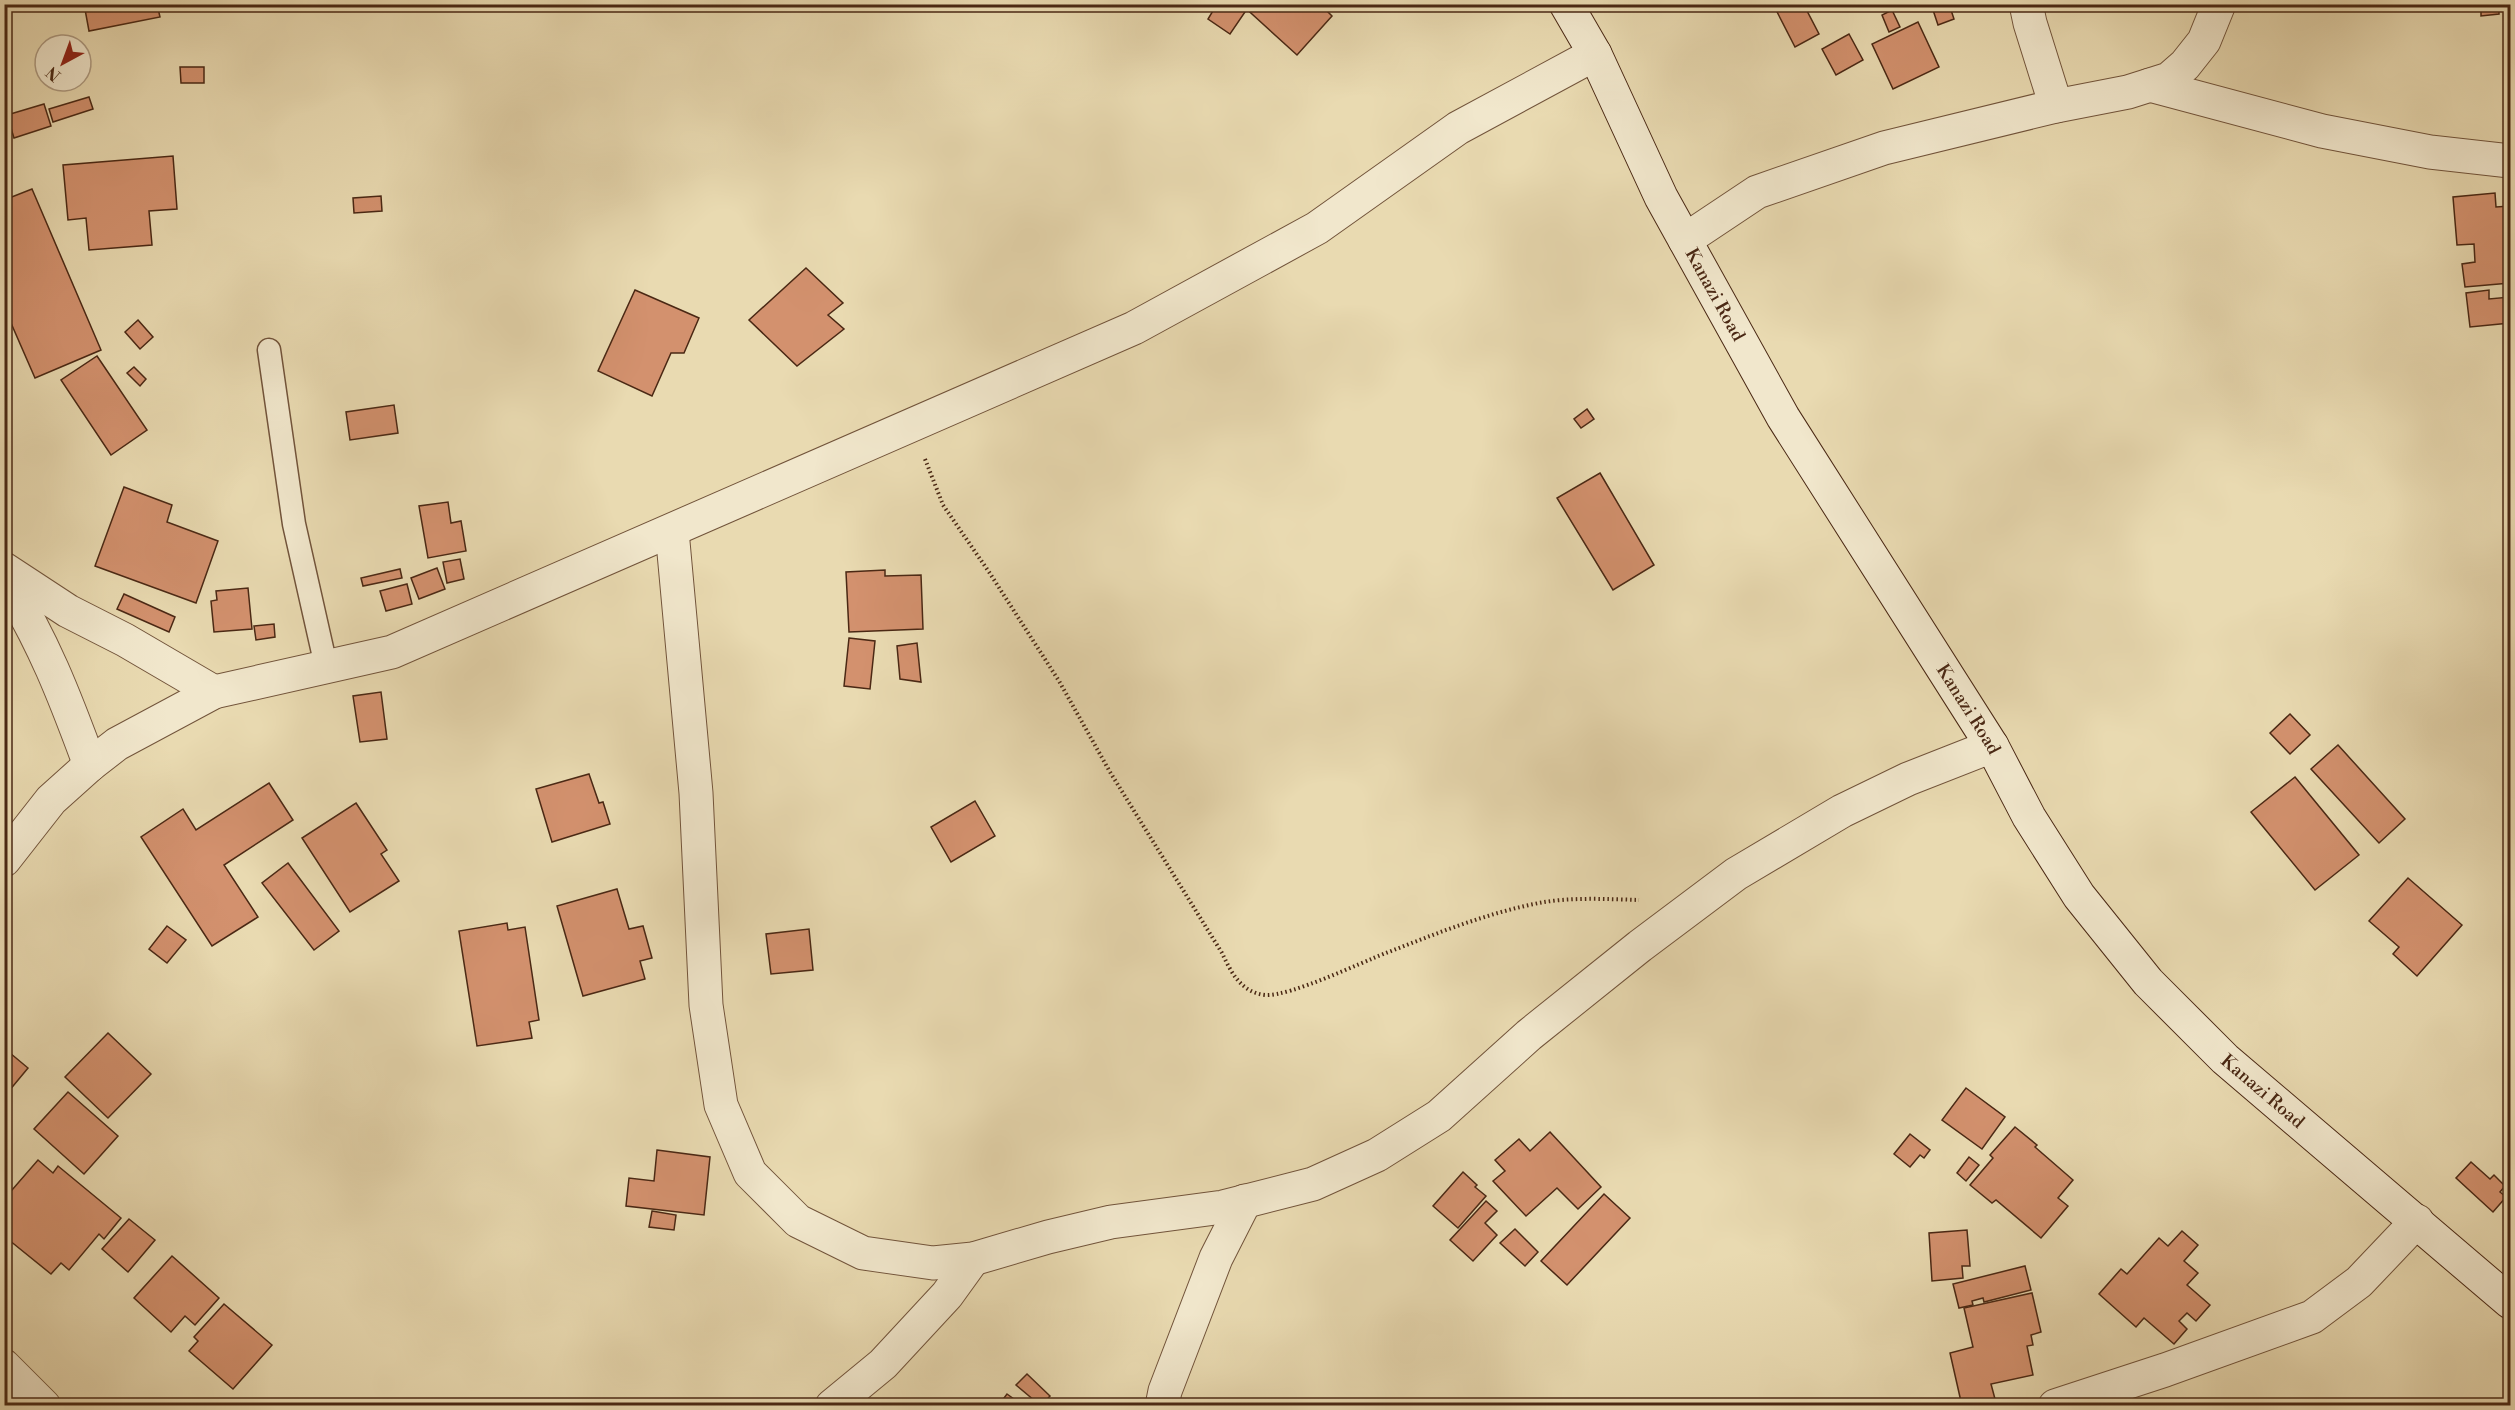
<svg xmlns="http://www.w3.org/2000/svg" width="2515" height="1410" font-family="'Libre Bodoni',serif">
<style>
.building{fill:#d3916e;stroke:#4a2814;stroke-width:1.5}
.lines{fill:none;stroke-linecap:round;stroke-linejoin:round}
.service-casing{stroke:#72543b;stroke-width:25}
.minor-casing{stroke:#72543b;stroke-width:35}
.secondary-casing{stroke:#4a2814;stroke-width:35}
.path{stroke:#4a2814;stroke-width:4;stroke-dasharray:1.5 3;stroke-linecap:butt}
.service{stroke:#f1e7cc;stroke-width:22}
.minor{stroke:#f1e7cc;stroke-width:33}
.secondary{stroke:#f1e7cc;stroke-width:33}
.labels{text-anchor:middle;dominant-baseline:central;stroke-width:4.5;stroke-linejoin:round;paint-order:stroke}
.street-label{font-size:18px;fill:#4a2814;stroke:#f1e7cc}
</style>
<rect width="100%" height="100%" fill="#e9dab1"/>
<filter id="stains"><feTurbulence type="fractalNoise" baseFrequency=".00333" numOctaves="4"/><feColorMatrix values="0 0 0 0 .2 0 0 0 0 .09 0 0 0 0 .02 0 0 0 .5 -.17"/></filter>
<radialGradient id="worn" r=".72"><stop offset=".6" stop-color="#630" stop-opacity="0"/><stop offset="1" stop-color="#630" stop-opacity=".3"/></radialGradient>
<g class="building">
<path d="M 84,4 L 157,4 L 160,17 L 89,31 Z"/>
<path d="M 1217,4 L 1233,4 L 1245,12 L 1230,34 L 1208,19 Z"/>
<path d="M 1241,4 L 1320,4 L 1332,16 L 1297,55 Z"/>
<path d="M 1773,4 L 1806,4 L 1804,5 L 1819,34 L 1795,47 Z"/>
<path d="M 1931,4 L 1949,4 L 1954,19 L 1938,25 Z"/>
<path d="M 2481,4 L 2503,4 L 2499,5 L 2499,14 L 2481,16 Z"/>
<path d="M 1892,10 L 1900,27 L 1889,32 L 1882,15 Z"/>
<path d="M 1918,22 L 1939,67 L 1893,89 L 1872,44 Z"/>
<path d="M 1849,34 L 1863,60 L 1836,75 L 1822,49 Z"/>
<path d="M 180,67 L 204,67 L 204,83 L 181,83 Z"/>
<path d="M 89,97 L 93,109 L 53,122 L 49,109 Z"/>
<path d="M 44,104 L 51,126 L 14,138 L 7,115 Z"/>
<path d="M 173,156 L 177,209 L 149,211 L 152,245 L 89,250 L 86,218 L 68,220 L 63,165 Z"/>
<path d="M 32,189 L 101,350 L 35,378 L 4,307 L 4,200 Z"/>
<path d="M 2495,193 L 2496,207 L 2510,206 L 2510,283 L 2465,287 L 2462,264 L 2475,262 L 2474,244 L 2457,245 L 2453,197 Z"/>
<path d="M 381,196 L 382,211 L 354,213 L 353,198 Z"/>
<path d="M 806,268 L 843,303 L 828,315 L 844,329 L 797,366 L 749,320 Z"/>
<path d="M 635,290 L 699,318 L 684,353 L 671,353 L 652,396 L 598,371 Z"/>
<path d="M 2489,290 L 2489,299 L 2510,297 L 2510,323 L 2470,327 L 2466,293 Z"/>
<path d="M 138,320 L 153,337 L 140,349 L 125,332 Z"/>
<path d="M 97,356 L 147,430 L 111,455 L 61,380 Z"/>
<path d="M 134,367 L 146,379 L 140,386 L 127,373 Z"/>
<path d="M 394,405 L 398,433 L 350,440 L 346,412 Z"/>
<path d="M 1587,409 L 1594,419 L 1581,428 L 1574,419 Z"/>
<path d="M 1600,473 L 1654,565 L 1613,590 L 1557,498 Z"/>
<path d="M 124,487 L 172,505 L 167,522 L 218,541 L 196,603 L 95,566 Z"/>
<path d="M 448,502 L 451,523 L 461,521 L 466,551 L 428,558 L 419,506 Z"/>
<path d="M 460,559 L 464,579 L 447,583 L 443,562 Z"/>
<path d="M 437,568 L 445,589 L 419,599 L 411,578 Z"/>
<path d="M 400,569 L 402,578 L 363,586 L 361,578 Z"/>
<path d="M 885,570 L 885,576 L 921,575 L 923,629 L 849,632 L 846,572 Z"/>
<path d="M 407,584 L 412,604 L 386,611 L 380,591 Z"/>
<path d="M 248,588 L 252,629 L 214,632 L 211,601 L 217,600 L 216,591 Z"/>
<path d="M 124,594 L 175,617 L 169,632 L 117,609 Z"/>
<path d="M 274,624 L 275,637 L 256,640 L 254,626 Z"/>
<path d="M 849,638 L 875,641 L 870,689 L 844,686 Z"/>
<path d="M 917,643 L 921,682 L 900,679 L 897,646 Z"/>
<path d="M 381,692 L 387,739 L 360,742 L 353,696 Z"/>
<path d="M 2290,714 L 2310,735 L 2290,754 L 2270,733 Z"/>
<path d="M 2338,745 L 2405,819 L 2379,843 L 2311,769 Z"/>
<path d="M 589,774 L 599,803 L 603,802 L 610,824 L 552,842 L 536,789 Z"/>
<path d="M 2295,777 L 2359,855 L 2315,890 L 2251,812 Z"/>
<path d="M 269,783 L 293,820 L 224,865 L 258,917 L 212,946 L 141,837 L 183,809 L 196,830 Z"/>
<path d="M 975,801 L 995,836 L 951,862 L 931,827 Z"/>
<path d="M 356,803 L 387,850 L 381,854 L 399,881 L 350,912 L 302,838 Z"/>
<path d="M 288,863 L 339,931 L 314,950 L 262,883 Z"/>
<path d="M 2408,878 L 2462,925 L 2417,976 L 2393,954 L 2399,947 L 2369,921 Z"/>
<path d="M 617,889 L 629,929 L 643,926 L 652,958 L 640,961 L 645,979 L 583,996 L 557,906 Z"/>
<path d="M 507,923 L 508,930 L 525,927 L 539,1020 L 529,1022 L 532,1038 L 477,1046 L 459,931 Z"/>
<path d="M 167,926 L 186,940 L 167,963 L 149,949 Z"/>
<path d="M 809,929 L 813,970 L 771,974 L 766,934 Z"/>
<path d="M 108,1033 L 151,1074 L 108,1118 L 65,1077 Z"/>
<path d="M 4,1048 L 28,1068 L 4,1097 Z"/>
<path d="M 1966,1088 L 2005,1117 L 1982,1149 L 1942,1120 Z"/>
<path d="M 68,1092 L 118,1136 L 84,1174 L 34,1129 Z"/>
<path d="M 2015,1127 L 2037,1145 L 2035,1147 L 2073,1180 L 2058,1198 L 2068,1206 L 2041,1238 L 1996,1200 L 1992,1203 L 1970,1185 L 1993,1158 L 1990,1155 Z"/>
<path d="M 1550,1132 L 1601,1187 L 1578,1209 L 1557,1188 L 1526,1216 L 1493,1181 L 1505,1171 L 1495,1160 L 1519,1139 L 1530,1151 Z"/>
<path d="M 1910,1134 L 1930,1150 L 1924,1158 L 1920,1155 L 1910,1167 L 1894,1154 Z"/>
<path d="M 657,1150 L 710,1157 L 704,1215 L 626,1206 L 629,1178 L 654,1181 Z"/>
<path d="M 1969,1157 L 1979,1165 L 1966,1181 L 1957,1173 Z"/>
<path d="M 38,1160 L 53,1173 L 58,1166 L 121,1218 L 104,1239 L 99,1234 L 69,1270 L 61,1263 L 51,1274 L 4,1236 L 4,1184 L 12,1190 Z"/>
<path d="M 2471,1162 L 2490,1179 L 2494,1175 L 2505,1186 L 2500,1192 L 2506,1197 L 2493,1212 L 2456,1178 Z"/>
<path d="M 1463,1172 L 1477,1185 L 1475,1187 L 1486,1196 L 1458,1228 L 1433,1206 Z"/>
<path d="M 1604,1194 L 1630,1218 L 1567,1285 L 1541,1261 Z"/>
<path d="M 1486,1201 L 1497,1211 L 1485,1223 L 1497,1235 L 1473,1261 L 1450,1240 Z"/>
<path d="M 652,1211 L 676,1215 L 674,1230 L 649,1227 Z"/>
<path d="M 129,1219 L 155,1240 L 128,1272 L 102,1249 Z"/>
<path d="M 1515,1229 L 1538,1252 L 1525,1266 L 1500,1243 Z"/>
<path d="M 1967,1230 L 1970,1266 L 1962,1266 L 1963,1278 L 1932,1281 L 1929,1233 Z"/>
<path d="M 2182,1231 L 2198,1245 L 2184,1261 L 2198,1273 L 2187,1285 L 2210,1305 L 2196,1321 L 2187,1313 L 2179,1321 L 2187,1329 L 2174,1344 L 2144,1318 L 2136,1327 L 2099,1294 L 2121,1269 L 2127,1274 L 2159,1238 L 2168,1246 Z"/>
<path d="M 172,1256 L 219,1298 L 195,1325 L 185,1316 L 171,1332 L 134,1298 Z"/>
<path d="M 2025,1266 L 2031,1290 L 1984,1302 L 1983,1298 L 1972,1301 L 1973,1305 L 1959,1308 L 1953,1284 Z"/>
<path d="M 2032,1293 L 2041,1332 L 2031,1335 L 2033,1345 L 2027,1346 L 2033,1375 L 1991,1384 L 1995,1399 L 1962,1406 L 1950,1353 L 1973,1347 L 1964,1308 Z"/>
<path d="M 224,1304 L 272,1345 L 233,1389 L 189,1351 L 198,1341 L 194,1337 Z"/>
<path d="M 1027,1374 L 1050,1396 L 1041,1406 L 1016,1385 Z"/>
<path d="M 1007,1394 L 1018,1402 L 1015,1406 L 998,1406 Z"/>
</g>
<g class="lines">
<defs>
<path id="service" d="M 269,350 L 294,524 L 326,666"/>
<g id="minor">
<path d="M 2026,4 L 2030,23 L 2056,106"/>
<path d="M 2150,85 L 2322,131 L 2430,152 L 2510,161"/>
<path d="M 1685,240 L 1757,192 L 1884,148 L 2056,106 L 2128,92 L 2169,79 L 2185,65 L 2204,41 L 2219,4"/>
<path d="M 672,531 L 696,793 L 706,1005 L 721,1105 L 750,1173 L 798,1221 L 863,1253 L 933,1263 L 973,1259 L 1048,1237 L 1111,1222 L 1223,1207 L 1313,1184 L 1377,1155 L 1439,1116 L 1529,1035 L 1640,946 L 1736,874 L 1842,811 L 1908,779 L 1992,746"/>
<path d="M 4,569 L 68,611 L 125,640 L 214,692"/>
<path d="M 4,578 C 43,640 65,697 90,765"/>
<path d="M 4,860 L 51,800 L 90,765 L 117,744 L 214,692 L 392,652 L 1134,328 L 1317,228 L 1458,128 L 1595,54"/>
<path d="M 4,1366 L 44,1406"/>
<path d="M 832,1406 L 883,1364 L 947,1295 L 973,1259"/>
<path d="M 1162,1406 L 1165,1391 L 1216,1258 L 1245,1201"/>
<path d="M 2055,1406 L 2165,1370 L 2312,1317 L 2359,1282 L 2417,1221"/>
</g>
<g id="secondary">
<path id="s1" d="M 1566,4 L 1595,54 L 1661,197 L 1783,417 L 1992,746 L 2029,817 L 2079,896 L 2148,982 L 2225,1059 L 2510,1302"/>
</g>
</defs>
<use href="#service" class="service-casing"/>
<use href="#minor" class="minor-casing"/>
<use href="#secondary" class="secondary-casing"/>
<path class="path" d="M 925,459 L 943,505 L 989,572 L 1059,681 L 1110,772 L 1222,953 C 1231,972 1241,993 1266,995 C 1291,996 1360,963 1386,953 C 1435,934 1487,913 1539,903 C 1569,897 1608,899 1639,900"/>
<use href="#service" class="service"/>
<use href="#minor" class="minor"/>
<use href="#secondary" class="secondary"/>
</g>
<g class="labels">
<g class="street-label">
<text stroke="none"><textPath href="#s1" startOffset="327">Kanazi Road</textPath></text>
<text stroke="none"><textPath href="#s1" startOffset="813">Kanazi Road</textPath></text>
<text stroke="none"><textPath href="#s1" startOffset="1299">Kanazi Road</textPath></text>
</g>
</g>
<rect width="2515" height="1410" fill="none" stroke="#e9dab1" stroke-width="24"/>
<rect x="6" y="6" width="2503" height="1398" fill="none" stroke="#4a2814" stroke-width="3"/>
<rect x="12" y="12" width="2491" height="1386" fill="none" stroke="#4a2814" stroke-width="1.5"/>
<g transform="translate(63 63) rotate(221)"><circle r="28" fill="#f1e7cc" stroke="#ae9b82" stroke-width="1.5"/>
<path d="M0-4.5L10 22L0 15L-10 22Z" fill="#8f2418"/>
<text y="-9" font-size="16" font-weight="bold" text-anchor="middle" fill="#4a2814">N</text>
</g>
<rect width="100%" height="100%" filter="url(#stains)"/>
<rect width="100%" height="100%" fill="url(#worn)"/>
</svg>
